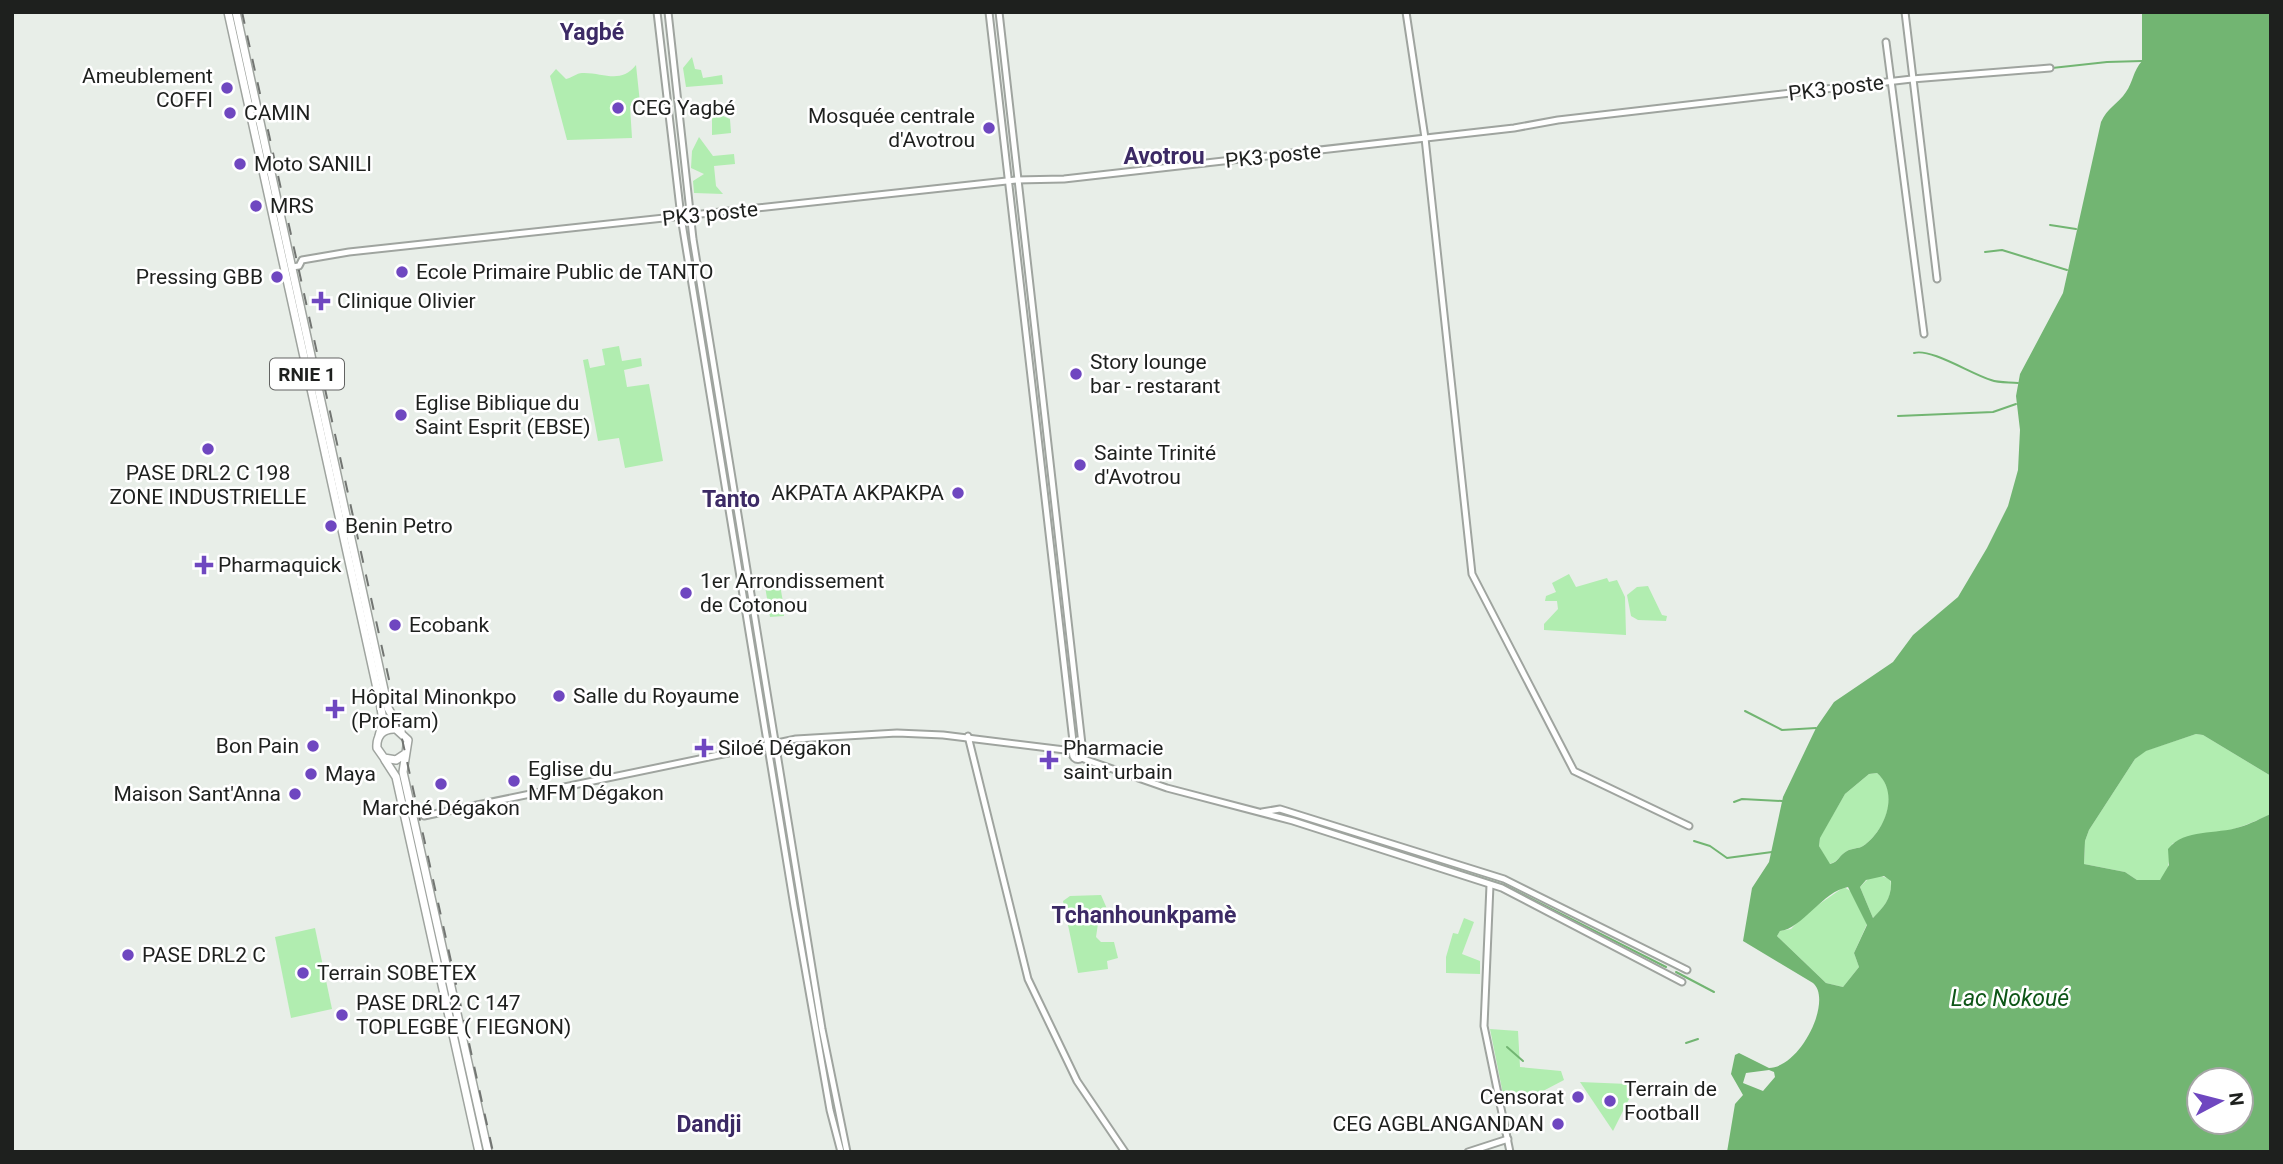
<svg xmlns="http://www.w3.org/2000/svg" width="2283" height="1164" font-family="Roboto,sans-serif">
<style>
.green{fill:#b1edb0}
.water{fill:#72b572;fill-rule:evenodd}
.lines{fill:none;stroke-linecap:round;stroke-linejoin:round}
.stream{stroke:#72b572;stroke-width:2}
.secondary-casing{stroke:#9fa49f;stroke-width:9}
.highway-casing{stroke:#9fa49f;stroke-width:10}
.secondary{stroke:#fff;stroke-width:5}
.highway{stroke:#fff;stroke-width:7}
.rail{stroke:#727572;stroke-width:2;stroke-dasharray:12 12;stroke-linecap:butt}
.poi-dot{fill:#6f47c0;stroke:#fff;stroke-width:2.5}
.labels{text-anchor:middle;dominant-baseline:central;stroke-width:5;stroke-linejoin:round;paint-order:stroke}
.shield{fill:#fff;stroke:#626362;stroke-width:2}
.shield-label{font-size:19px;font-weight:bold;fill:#1e201e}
.poi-label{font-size:21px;fill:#1e201e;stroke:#fff;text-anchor:start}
.street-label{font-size:21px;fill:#1e201e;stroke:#fff}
.neighbourhood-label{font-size:23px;font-weight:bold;fill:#3c2a65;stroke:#fff}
.water-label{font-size:23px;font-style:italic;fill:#0e5617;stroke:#fff}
</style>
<rect width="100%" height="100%" fill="#e8eee8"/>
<g class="green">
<path d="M 692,57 L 695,69 L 701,70 L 703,78 L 722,75 L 723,84 L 686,87 L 683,68 Z"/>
<path d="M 636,65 L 640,103 L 630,106 L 632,138 L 567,140 L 550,76 L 556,69 L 566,79 C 571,78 577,73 582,73 C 603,72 620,85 636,65 Z"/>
<path d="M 723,116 L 730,119 L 731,133 L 712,135 L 712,118 Z"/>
<path d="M 699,137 L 713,156 L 734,154 L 735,164 L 714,166 L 716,186 L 723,194 L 694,193 L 693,181 L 704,174 L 691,168 L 692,151 Z"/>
<path d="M 619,346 L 622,361 L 641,358 L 642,366 L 624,370 L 627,387 L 649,384 L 663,461 L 625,468 L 619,438 L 598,441 L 583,360 L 588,359 L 590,368 L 605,365 L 602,349 Z"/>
<path d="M 1569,574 L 1576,587 L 1607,578 L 1609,582 L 1617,580 L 1625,597 L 1626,635 L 1544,630 L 1544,624 L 1558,609 L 1557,601 L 1545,601 L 1546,596 L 1556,592 L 1552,583 Z"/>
<path d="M 771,585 L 772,589 L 780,585 L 783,602 L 779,603 L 779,606 L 783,606 L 784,616 L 770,617 L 765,586 Z"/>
<path d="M 1648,586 L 1662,615 L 1667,616 L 1666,621 L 1638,620 L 1631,616 L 1627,595 L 1637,587 Z"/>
<path d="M 2196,734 L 2203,735 L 2271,776 L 2271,814 C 2253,822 2236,830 2216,833 C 2195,836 2193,833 2172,844 L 2167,873 L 2160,880 L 2137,880 L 2125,872 L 2084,864 L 2085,841 L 2089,830 L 2135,759 L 2145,751 Z"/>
<path d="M 1877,773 C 1901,793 1885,831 1863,846 C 1858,849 1851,848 1847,851 C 1839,855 1839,862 1829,864 L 1819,846 L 1820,837 L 1845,794 L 1869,774 Z"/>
<path d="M 1881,876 L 1890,879 C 1894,896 1884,907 1873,918 L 1860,887 L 1869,878 Z"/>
<path d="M 1844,887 L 1852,892 L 1867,924 L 1854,953 L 1859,967 L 1843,987 L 1826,983 L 1777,936 L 1780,931 L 1791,929 L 1805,914 Z"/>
<path d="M 1101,895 L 1108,911 L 1099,917 L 1096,937 L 1101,942 L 1114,942 L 1118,958 L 1107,961 L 1108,969 L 1078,973 L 1063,901 L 1070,896 Z"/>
<path d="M 1464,918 L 1474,922 L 1462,954 L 1480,961 L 1480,974 L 1446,973 L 1446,957 L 1453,933 L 1458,934 Z"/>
<path d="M 315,928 L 332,1009 L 291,1018 L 275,937 Z"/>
<path d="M 1490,1029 L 1518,1031 L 1520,1067 L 1561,1071 L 1564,1080 L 1520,1103 L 1512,1092 L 1503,1094 Z"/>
<path d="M 1580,1082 L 1628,1084 L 1632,1093 L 1613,1131 Z"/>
</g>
<path class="water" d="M 2142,12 L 2271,12 L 2271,776 L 2203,735 L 2196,734 L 2146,751 L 2135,759 L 2089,830 L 2085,841 L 2084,864 L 2125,872 L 2137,880 L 2160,880 L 2169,865 L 2168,849 C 2185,828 2216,835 2240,827 C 2251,824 2261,818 2271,814 L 2271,1152 L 1727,1152 L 1735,1104 L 1743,1095 L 1731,1074 L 1735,1055 L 1739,1053 L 1769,1068 C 1801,1067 1833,1000 1813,983 L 1743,941 L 1752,888 L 1769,862 L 1783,797 L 1816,728 L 1834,702 L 1893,662 L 1913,635 L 1958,597 L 1987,548 L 2008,506 L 2018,470 L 2020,430 L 2016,396 L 2020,374 L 2063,293 L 2101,122 C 2107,108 2118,104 2126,92 C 2133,82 2133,71 2142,61 ZM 1877,773 C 1900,793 1885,831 1863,846 C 1858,849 1852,848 1847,851 C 1839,855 1839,862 1830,864 L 1819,846 L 1820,838 L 1845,794 L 1869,774 ZM 1884,876 L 1891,881 C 1892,898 1884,907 1873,918 L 1860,887 L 1866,880 ZM 1848,887 L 1867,925 L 1854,953 L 1859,967 L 1843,987 L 1826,983 L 1777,936 L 1780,931 C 1802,929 1823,891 1848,887 ZM 1769,1070 L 1774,1072 L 1775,1077 L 1763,1091 L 1743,1083 L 1746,1073 ZM 2241,1080 L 2241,1122 L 2199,1122 L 2199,1080 Z"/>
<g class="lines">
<g class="stream">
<path d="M 2052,68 L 2107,62 L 2142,61"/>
<path d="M 2050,225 L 2076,229"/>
<path d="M 1985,252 L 2002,250 L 2067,270"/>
<path d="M 1914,353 C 1931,348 1971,374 1991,380 C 1999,383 2009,382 2018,383"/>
<path d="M 1898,416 L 1993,412 L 2016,404"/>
<path d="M 1745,711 L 1782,730 L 1816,728"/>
<path d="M 1734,802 L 1742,799 L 1782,801"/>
<path d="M 1279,813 L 1288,816"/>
<path d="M 1297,819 L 1504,885 L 1666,967"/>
<path d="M 1694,841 L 1710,846 L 1727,858 L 1772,852"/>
<path d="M 1676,972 L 1714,992"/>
<path d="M 1686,1043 L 1698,1039"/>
<path d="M 1507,1047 L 1523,1061"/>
</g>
<defs>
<g id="secondary">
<path d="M 657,12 L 681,217 L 794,906 L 830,1110 L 841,1152"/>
<path d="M 668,12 L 693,239 L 822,1029 L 847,1152"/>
<path d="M 989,12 L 1074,750"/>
<path d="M 999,12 L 1083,753"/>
<path d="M 1406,12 L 1425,138 L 1472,574 L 1574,771 L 1689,826"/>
<path d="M 1905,12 L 1937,279"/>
<path d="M 1886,42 L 1924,334"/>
<path d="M 292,267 L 299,266 L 302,260 L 349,252 L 1016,180 L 1064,179 L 1514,128 L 1558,120 L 1912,79 L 2050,68"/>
<path d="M 968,736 L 1028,979 L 1077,1081 L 1125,1152"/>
<circle cx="1078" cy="754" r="5.5"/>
<path d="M 1081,758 L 1167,788 L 1293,821 L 1502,888 L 1682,982"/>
<path d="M 1262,812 L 1280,809 L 1504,879 L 1687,970"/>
<path d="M 424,816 L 796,739 L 897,733 L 943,735 L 1073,751"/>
<path d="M 1490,885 L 1484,1026 L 1510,1152"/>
<path d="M 1468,1152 L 1508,1139"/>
</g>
<g id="highway">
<path d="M 228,12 L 380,702 L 383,721 L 379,736"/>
<path d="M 236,12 L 388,708 L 401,731"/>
<path d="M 405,754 L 396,760 L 384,758 L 377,748 C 376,736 383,728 396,729 L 408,740 L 403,772 L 488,1152"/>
<path d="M 385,760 L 396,777 L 479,1152"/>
</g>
</defs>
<use href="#secondary" class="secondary-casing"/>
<use href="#highway" class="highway-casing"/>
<use href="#secondary" class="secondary"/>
<use href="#highway" class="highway"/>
<path class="rail" d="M 242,12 L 493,1152"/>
</g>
<g class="poi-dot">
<circle cx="227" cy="88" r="7"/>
<circle cx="618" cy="108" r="7"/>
<circle cx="230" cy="113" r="7"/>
<circle cx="989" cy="128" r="7"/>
<circle cx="240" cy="164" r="7"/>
<circle cx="256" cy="206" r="7"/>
<circle cx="402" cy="272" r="7"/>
<circle cx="277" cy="277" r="7"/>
<path d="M317.5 290.5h7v7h7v7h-7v7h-7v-7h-7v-7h7z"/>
<circle cx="1076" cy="374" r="7"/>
<circle cx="401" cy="415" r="7"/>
<circle cx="208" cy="449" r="7"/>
<circle cx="1080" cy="465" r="7"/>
<circle cx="958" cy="493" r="7"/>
<circle cx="331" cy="526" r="7"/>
<path d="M200.5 554.5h7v7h7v7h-7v7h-7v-7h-7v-7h7z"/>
<circle cx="686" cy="593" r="7"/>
<circle cx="395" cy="625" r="7"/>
<circle cx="559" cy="696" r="7"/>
<path d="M331.5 698.5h7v7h7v7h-7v7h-7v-7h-7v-7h7z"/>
<circle cx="313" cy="746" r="7"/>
<path d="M700.5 737.5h7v7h7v7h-7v7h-7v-7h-7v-7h7z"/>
<path d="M1045.5 749.5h7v7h7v7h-7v7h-7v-7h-7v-7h7z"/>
<circle cx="311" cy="774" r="7"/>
<circle cx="514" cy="781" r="7"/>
<circle cx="441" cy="784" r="7"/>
<circle cx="295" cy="794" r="7"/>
<circle cx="128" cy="955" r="7"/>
<circle cx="303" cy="973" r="7"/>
<circle cx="342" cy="1015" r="7"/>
<circle cx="1578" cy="1097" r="7"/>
<circle cx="1610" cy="1101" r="7"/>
<circle cx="1558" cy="1124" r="7"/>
</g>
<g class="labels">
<rect class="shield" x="270" y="358.5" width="74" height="31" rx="5"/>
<g class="shield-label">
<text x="307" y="374">RNIE 1</text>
</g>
<g class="poi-label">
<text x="213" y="76" text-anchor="end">Ameublement<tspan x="213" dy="24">COFFI</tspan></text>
<text x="632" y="108">CEG Yagbé</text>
<text x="244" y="113">CAMIN</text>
<text x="975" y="116" text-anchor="end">Mosquée centrale<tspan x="975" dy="24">d'Avotrou</tspan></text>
<text x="254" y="164">Moto SANILI</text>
<text x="270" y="206">MRS</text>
<text x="416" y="272">Ecole Primaire Public de TANTO</text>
<text x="263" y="277" text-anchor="end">Pressing GBB</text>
<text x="337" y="301">Clinique Olivier</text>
<text x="1090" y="362">Story lounge<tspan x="1090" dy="24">bar - restarant</tspan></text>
<text x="415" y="403">Eglise Biblique du<tspan x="415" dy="24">Saint Esprit (EBSE)</tspan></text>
<text x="1094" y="453">Sainte Trinité<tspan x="1094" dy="24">d'Avotrou</tspan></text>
<text x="208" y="473" text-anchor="middle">PASE DRL2 C 198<tspan x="208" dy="24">ZONE INDUSTRIELLE</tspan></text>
<text x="944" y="493" text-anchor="end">AKPATA AKPAKPA</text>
<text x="345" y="526">Benin Petro</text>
<text x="218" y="565">Pharmaquick</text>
<text x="700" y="581">1er Arrondissement<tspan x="700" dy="24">de Cotonou</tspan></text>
<text x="409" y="625">Ecobank</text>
<text x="573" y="696">Salle du Royaume</text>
<text x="351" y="697">Hôpital Minonkpo<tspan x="351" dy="24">(ProFam)</tspan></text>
<text x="299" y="746" text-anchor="end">Bon Pain</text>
<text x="718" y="748">Siloé Dégakon</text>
<text x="1063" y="748">Pharmacie<tspan x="1063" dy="24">saint urbain</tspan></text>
<text x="528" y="769">Eglise du<tspan x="528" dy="24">MFM Dégakon</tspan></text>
<text x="325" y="774">Maya</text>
<text x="281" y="794" text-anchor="end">Maison Sant'Anna</text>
<text x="441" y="808" text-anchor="middle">Marché Dégakon</text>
<text x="142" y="955">PASE DRL2 C</text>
<text x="317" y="973">Terrain SOBETEX</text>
<text x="356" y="1003">PASE DRL2 C 147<tspan x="356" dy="24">TOPLEGBE ( FIEGNON)</tspan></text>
<text x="1624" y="1089">Terrain de<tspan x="1624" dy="24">Football</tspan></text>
<text x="1564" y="1097" text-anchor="end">Censorat</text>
<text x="1544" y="1124" text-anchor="end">CEG AGBLANGANDAN</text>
</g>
<g class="street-label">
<text transform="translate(1836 88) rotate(-7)">PK3 poste</text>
<text transform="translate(1273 156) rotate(-6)">PK3 poste</text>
<text transform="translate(710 214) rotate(-6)">PK3 poste</text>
</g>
<g class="neighbourhood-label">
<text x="592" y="32">Yagbé</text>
<text x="1164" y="156">Avotrou</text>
<text x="731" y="499">Tanto</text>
<text x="1144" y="915">Tchanhounkpamè</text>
<text x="709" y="1124">Dandji</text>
</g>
<g class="water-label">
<text x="2010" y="998">Lac Nokoué</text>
</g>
</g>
<rect width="2283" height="1164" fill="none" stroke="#1e201e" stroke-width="28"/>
<g transform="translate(2220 1101) rotate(83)"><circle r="33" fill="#ffffff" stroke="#a5a6a5" stroke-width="2"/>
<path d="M0-5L12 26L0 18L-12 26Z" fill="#6f47c0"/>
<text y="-10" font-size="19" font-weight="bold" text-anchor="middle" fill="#1e201e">N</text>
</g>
</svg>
